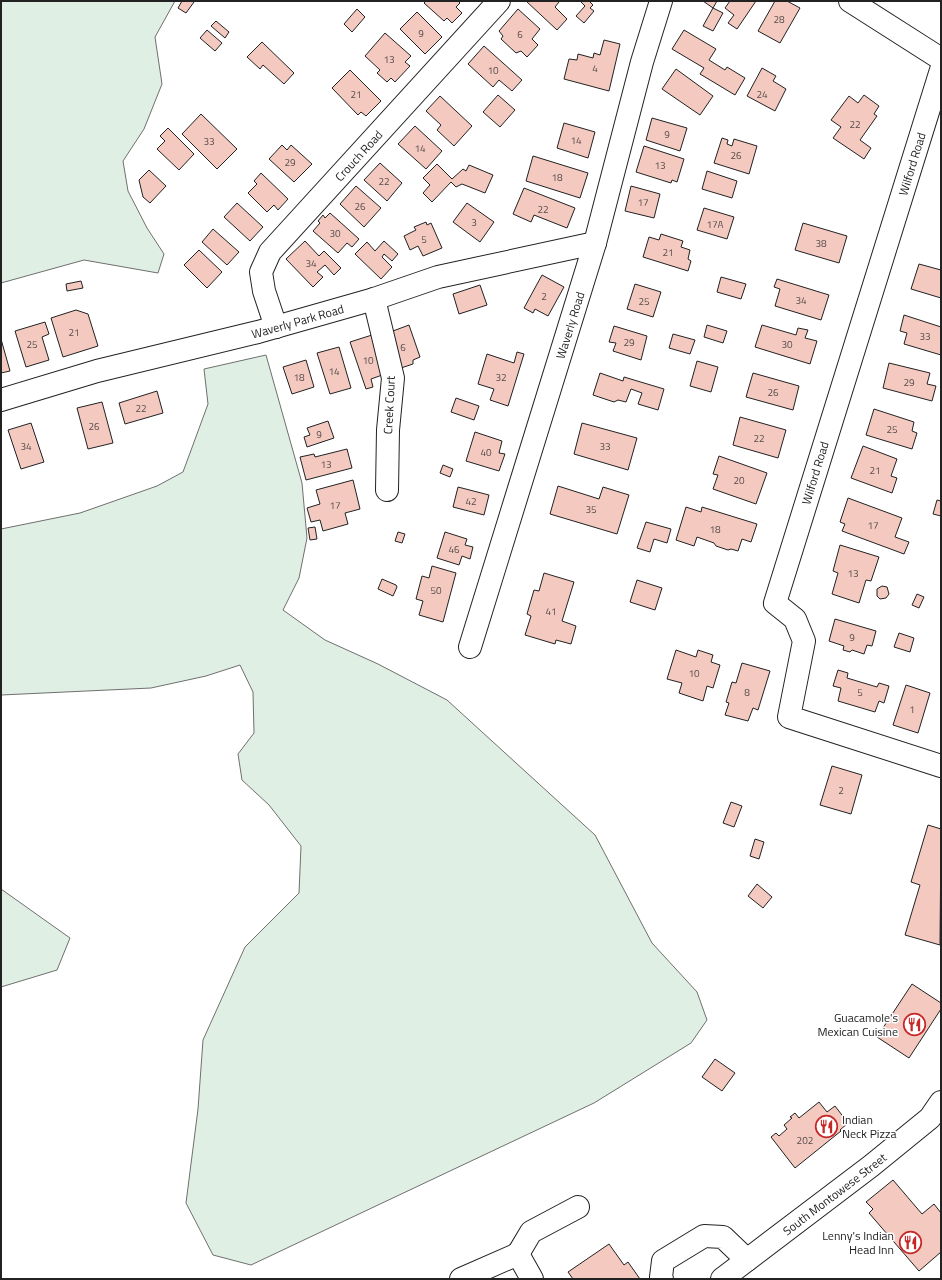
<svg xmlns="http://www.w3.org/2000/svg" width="942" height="1280" font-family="'Titillium Web',sans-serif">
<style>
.green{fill:#e0efe3;stroke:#6f6f6f}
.building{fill:#f3c9c0;stroke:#222}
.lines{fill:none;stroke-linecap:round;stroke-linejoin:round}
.minor-casing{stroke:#222;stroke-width:24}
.major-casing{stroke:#222;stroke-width:24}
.minor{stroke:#fff;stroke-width:22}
.major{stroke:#fff;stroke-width:22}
.labels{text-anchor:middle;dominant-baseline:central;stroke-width:3;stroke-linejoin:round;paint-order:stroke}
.number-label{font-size:10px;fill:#564c4a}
.street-label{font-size:12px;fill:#222;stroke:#fff}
.poi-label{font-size:12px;fill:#222;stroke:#fff;text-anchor:end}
</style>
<rect width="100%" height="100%" fill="#fff"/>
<g class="green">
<path d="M 1,1 L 175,1 L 155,37 L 162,84 L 144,129 L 123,161 L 128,191 L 147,228 L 164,254 L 158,273 L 84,260 L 1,283 Z"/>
<path d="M 266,355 L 302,483 L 307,538 L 299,578 L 283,610 L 325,640 L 378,664 L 447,700 L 595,835 L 652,943 L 697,992 L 707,1020 L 691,1043 L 594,1103 L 251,1265 L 213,1255 L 186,1203 L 198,1109 L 203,1040 L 245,947 L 299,893 L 301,846 L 269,805 L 242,780 L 238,754 L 254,733 L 253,692 L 240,665 L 206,676 L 151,688 L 1,695 L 1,529 L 80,513 L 157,486 L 183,472 L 208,404 L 204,369 Z"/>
<path d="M 1,889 L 70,938 L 57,970 L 1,987 Z"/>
</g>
<g class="building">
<path d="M 182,1 L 193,1 L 194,2 L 186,13 L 178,8 Z"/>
<path d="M 426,1 L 458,1 L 460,3 L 456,7 L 462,13 L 452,23 L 447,18 L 444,21 L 424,3 Z"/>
<path d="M 526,1 L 559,1 L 559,2 L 555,7 L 567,19 L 557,30 Z"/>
<path d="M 580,1 L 589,1 L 593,5 L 590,8 L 594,11 L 584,23 L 576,16 L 585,6 Z"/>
<path d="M 703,1 L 717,1 L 713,8 Z"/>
<path d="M 730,1 L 756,1 L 737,29 L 728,23 L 734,15 L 725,8 Z"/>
<path d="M 775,1 L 787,1 L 800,8 L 780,43 L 758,31 Z"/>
<path d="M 713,8 L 723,13 L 713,31 L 703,26 Z"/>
<path d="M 357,9 L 365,17 L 352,32 L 344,24 Z"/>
<path d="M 518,9 L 540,29 L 532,39 L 538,45 L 527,57 L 521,51 L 516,53 L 501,39 L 503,36 L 499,31 Z"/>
<path d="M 417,12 L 442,37 L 425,54 L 400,29 Z"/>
<path d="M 216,21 L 229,32 L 225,38 L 211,26 Z"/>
<path d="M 207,30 L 222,43 L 215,51 L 200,38 Z"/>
<path d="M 684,30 L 716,49 L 709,60 L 725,70 L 727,67 L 745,78 L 735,95 L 700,74 L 704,68 L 672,49 Z"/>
<path d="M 385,33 L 411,56 L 405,62 L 410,66 L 395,82 L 391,78 L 387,82 L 377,73 L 380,70 L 365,56 Z"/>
<path d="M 604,40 L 620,44 L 609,91 L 564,79 L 569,59 L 577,60 L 578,54 L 593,58 L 594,53 L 600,55 Z"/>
<path d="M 262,42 L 294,73 L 284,84 L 263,65 L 260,69 L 247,57 Z"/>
<path d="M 484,46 L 522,80 L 512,91 L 499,80 L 493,87 L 468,64 Z"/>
<path d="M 762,68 L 776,76 L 773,81 L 786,89 L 775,111 L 747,96 Z"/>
<path d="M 676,69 L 713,96 L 700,115 L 662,89 Z"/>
<path d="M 350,70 L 381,101 L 366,116 L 361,112 L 358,115 L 332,88 Z"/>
<path d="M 498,95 L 515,110 L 500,127 L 483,112 Z"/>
<path d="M 864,95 L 879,106 L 874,114 L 877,116 L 860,140 L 871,148 L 864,159 L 833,138 L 841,127 L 831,120 L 849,96 L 858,103 Z"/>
<path d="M 440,96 L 472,126 L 454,146 L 437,130 L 441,125 L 426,111 Z"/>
<path d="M 201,114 L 237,149 L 217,169 L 182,134 Z"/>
<path d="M 652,118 L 687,128 L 680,151 L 646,140 Z"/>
<path d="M 564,123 L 595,132 L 588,158 L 557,148 Z"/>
<path d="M 415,126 L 442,151 L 426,169 L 398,144 Z"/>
<path d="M 168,128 L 194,154 L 179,170 L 157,149 L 165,141 L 160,136 Z"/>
<path d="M 722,138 L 728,140 L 727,144 L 732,146 L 734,139 L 757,146 L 749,174 L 714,163 Z"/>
<path d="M 282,145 L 287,150 L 291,145 L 312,164 L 294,182 L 269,159 Z"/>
<path d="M 644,146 L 684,159 L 677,182 L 672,180 L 671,183 L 636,172 Z"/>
<path d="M 533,156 L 588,173 L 580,198 L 526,181 Z"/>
<path d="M 380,163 L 402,183 L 387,201 L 364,180 Z"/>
<path d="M 437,164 L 452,179 L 463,169 L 466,171 L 469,165 L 493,175 L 485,193 L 462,184 L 456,187 L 451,182 L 432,202 L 423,193 L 430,185 L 423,178 Z"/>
<path d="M 149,170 L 166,186 L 150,203 L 143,197 L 139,180 Z"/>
<path d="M 707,171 L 737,181 L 732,198 L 702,189 Z"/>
<path d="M 261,173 L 288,199 L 278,210 L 274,205 L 267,212 L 248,193 L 257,184 L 254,181 Z"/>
<path d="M 356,186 L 381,208 L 364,227 L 340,204 Z"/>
<path d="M 631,186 L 660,194 L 654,218 L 625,211 Z"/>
<path d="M 524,188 L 575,208 L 567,228 L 534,215 L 531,222 L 513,214 Z"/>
<path d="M 237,203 L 263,227 L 250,241 L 224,217 Z"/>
<path d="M 467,203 L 494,222 L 480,242 L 453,222 Z"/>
<path d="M 704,208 L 734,217 L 727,239 L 697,230 Z"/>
<path d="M 330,213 L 359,239 L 352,247 L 347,243 L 338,253 L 313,231 L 320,223 L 318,221 L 323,215 L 325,218 Z"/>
<path d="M 426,222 L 427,225 L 431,223 L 442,248 L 423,256 L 418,246 L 410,250 L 404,236 L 416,230 L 414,227 Z"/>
<path d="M 803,223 L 847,236 L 839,263 L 795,250 Z"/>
<path d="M 213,229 L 239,252 L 227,265 L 202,242 Z"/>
<path d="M 661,234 L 683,241 L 681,247 L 690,250 L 688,259 L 691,261 L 688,271 L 643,257 L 649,237 L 659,240 Z"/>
<path d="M 305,241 L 319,256 L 324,251 L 341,268 L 334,275 L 325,265 L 317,272 L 323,277 L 313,287 L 286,259 Z"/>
<path d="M 384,241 L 398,254 L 392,261 L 384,254 L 382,257 L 392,267 L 381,279 L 355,254 L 367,242 L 375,251 Z"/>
<path d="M 199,250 L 222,272 L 207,288 L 184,265 Z"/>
<path d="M 919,264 L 941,270 L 941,298 L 911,289 Z"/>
<path d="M 542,275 L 564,287 L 548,316 L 535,309 L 533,313 L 524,308 Z"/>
<path d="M 721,277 L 746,284 L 741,299 L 717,292 Z"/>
<path d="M 777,279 L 829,295 L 821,320 L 775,306 L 780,289 L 774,287 Z"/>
<path d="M 81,281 L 83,288 L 67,291 L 66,284 Z"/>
<path d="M 635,284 L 661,292 L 653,317 L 627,309 Z"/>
<path d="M 480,285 L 487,305 L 459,314 L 453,294 Z"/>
<path d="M 76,310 L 88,314 L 98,346 L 63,357 L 51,318 Z"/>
<path d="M 904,315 L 941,327 L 941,355 L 904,344 L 907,333 L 900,331 Z"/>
<path d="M 45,322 L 49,334 L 42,337 L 49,360 L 26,367 L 15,331 Z"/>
<path d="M 409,325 L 420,357 L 413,360 L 413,364 L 398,369 L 385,334 Z"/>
<path d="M 707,325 L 727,331 L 723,343 L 704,337 Z"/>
<path d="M 762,325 L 796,335 L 798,328 L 808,330 L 805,338 L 817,341 L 810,364 L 755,347 Z"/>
<path d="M 614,326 L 647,336 L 641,360 L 613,351 L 616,343 L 609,342 Z"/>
<path d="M 673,334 L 695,340 L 690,354 L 669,348 Z"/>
<path d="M 372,335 L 385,374 L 371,379 L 373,387 L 366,389 L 350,342 Z"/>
<path d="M 1,339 L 10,371 L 1,373 Z"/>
<path d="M 339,347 L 351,388 L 330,394 L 317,353 Z"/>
<path d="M 517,352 L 524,354 L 508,406 L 490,400 L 494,389 L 478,384 L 487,354 L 514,363 Z"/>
<path d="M 306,360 L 314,387 L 292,394 L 283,367 Z"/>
<path d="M 697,361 L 718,367 L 711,392 L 690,386 Z"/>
<path d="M 889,363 L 930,373 L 927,384 L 936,386 L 932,401 L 883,388 Z"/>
<path d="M 600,373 L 623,381 L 624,377 L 664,389 L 658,410 L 638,404 L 642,393 L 631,389 L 626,402 L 618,400 L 614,402 L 593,395 Z"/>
<path d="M 753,373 L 799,386 L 793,410 L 746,397 Z"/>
<path d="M 157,391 L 163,413 L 125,424 L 119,403 Z"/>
<path d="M 456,398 L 479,406 L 474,420 L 451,412 Z"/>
<path d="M 102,402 L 113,443 L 88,449 L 77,408 Z"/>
<path d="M 874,409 L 914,422 L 912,431 L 917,433 L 912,449 L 866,435 Z"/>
<path d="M 740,417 L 786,430 L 778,458 L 733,445 Z"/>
<path d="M 328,421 L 334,438 L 307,447 L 304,437 L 310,435 L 307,428 Z"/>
<path d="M 31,423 L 44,462 L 21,469 L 8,430 Z"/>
<path d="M 582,423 L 637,438 L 628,470 L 574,454 Z"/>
<path d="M 475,432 L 502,441 L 499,453 L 505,454 L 499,471 L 466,461 Z"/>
<path d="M 863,446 L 897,459 L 891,476 L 897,478 L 892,493 L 851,478 Z"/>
<path d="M 347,449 L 352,468 L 306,480 L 300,457 L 314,454 L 315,457 Z"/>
<path d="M 719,456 L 767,473 L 756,504 L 713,489 L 718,475 L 713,474 Z"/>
<path d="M 443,465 L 453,469 L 450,477 L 440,473 Z"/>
<path d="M 353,480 L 360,509 L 345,513 L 348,524 L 323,531 L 320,520 L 311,522 L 307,508 L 320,504 L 316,490 Z"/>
<path d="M 558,486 L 599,499 L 603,487 L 629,495 L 617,534 L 550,514 Z"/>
<path d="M 458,487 L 489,495 L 484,515 L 453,507 Z"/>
<path d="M 848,498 L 902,518 L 895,537 L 909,542 L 904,554 L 842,531 L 845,524 L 840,522 Z"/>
<path d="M 937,500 L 941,501 L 941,516 L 933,514 Z"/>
<path d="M 686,507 L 701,512 L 702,507 L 757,524 L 751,542 L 742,539 L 738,551 L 731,549 L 728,550 L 716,546 L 714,543 L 697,537 L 694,546 L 676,540 Z"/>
<path d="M 646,522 L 671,529 L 667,543 L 654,539 L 650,552 L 637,548 Z"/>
<path d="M 315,527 L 317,539 L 310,540 L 308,528 Z"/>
<path d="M 398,532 L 405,534 L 402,543 L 395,541 Z"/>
<path d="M 445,532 L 467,539 L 465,545 L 473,547 L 470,559 L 462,556 L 459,565 L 437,558 Z"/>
<path d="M 840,545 L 879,557 L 871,581 L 866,580 L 859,603 L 832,594 L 838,573 L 833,571 Z"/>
<path d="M 432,566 L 456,573 L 443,622 L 419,615 L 423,601 L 416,599 L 422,576 L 429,578 Z"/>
<path d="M 544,573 L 574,582 L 562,621 L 576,626 L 571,644 L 556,640 L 555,644 L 525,635 L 531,616 L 527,614 L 534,590 L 539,591 Z"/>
<path d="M 382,579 L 396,585 L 397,587 L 393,596 L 378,589 Z"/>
<path d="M 637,580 L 662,588 L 655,610 L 630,602 Z"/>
<path d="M 882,586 L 887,587 L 889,594 L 886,598 L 880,599 L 877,596 L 877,589 Z"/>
<path d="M 917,594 L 924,597 L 919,608 L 912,605 Z"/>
<path d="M 835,619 L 876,631 L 872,646 L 867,645 L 864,654 L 852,650 L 850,652 L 843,650 L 844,646 L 829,641 Z"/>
<path d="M 899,633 L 914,638 L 910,652 L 894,647 Z"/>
<path d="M 676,650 L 696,657 L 698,650 L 713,655 L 711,662 L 720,665 L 713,688 L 707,686 L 703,701 L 679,693 L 682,683 L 667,679 Z"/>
<path d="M 742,663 L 770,671 L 758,710 L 753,708 L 748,721 L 725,715 L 729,703 L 726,702 L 732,682 L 736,683 Z"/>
<path d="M 838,670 L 848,673 L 847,678 L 877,687 L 879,683 L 889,686 L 884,703 L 879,701 L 875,712 L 838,701 L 841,688 L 833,686 Z"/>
<path d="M 906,685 L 930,693 L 918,733 L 893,725 Z"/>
<path d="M 832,766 L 862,775 L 851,814 L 820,805 Z"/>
<path d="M 731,802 L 742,806 L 734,827 L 723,823 Z"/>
<path d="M 928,825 L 941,829 L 940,945 L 905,935 L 920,885 L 911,882 Z"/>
<path d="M 755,839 L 764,842 L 759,859 L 750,856 Z"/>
<path d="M 757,884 L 772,897 L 763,908 L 748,896 Z"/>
<path d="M 912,984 L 941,1003 L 941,1009 L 909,1058 L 877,1037 Z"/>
<path d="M 715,1059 L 735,1073 L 722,1091 L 702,1077 Z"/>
<path d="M 819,1102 L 827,1112 L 835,1106 L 848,1123 L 840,1130 L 841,1131 L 795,1168 L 771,1137 L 776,1133 L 779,1136 L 787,1129 L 784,1125 L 792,1118 L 790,1117 L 795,1113 L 799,1118 Z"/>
<path d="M 893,1180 L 922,1214 L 934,1204 L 941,1213 L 941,1252 L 919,1271 L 869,1213 L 873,1209 L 866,1202 Z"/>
<path d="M 609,1244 L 624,1265 L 628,1262 L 640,1279 L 573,1279 L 568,1272 Z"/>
</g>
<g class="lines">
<defs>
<g id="minor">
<path d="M 941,70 L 775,603 L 795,619 L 804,641 L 789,717 L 941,766"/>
<path d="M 374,299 L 393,378 L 388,430 L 387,490"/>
<path id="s1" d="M 276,327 L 264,291 L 261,272 L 270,252 L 499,1"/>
<path id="s2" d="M 1,400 L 97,371 L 258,332 L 374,299 L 438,277 L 595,243"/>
<path id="s3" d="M 470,647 L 595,243 L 642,62 L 661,1"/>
<path d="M 518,1254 L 531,1232 L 578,1207"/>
<path d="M 461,1279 L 518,1254 L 532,1279"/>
<path d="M 662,1279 L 661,1277 L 663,1261 L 704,1236 L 723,1237 L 747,1260"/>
</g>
<g id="major">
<path d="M 850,1 L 941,59"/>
<path id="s4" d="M 722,1279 L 871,1166 L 930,1118 L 941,1102"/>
</g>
</defs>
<use href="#minor" class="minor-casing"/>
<use href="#major" class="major-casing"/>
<use href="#minor" class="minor"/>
<use href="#major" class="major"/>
</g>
<defs>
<symbol id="restaurant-ring" viewBox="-11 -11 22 22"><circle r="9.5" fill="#fff" stroke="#c62828" stroke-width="1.5"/><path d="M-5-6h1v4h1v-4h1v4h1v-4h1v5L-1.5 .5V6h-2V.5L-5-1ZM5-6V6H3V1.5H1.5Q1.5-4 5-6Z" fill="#c62828"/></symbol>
</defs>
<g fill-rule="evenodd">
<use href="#restaurant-ring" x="902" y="1012" width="25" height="25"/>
<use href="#restaurant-ring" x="814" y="1114" width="25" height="25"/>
<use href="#restaurant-ring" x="898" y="1230" width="25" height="25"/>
</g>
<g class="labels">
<g class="number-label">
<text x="779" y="19">28</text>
<text x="421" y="33">9</text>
<text x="520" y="34">6</text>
<text x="389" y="59">13</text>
<text x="595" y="68">4</text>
<text x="493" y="70">10</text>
<text x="356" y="94">21</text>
<text x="762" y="94">24</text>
<text x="855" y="124">22</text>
<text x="667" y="134">9</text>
<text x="576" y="140">14</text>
<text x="209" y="141">33</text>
<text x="420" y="148">14</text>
<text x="736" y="155">26</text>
<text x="290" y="162">29</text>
<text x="660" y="165">13</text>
<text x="557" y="177">18</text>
<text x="384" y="181">22</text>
<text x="643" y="202">17</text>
<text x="360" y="206">26</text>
<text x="543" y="209">22</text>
<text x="474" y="222">3</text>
<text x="715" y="224">17A</text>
<text x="335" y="233">30</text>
<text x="424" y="239">5</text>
<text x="821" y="243">38</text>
<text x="668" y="252">21</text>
<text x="311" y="263">34</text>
<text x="544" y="296">2</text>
<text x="801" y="300">34</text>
<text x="644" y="301">25</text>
<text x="74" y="332">21</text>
<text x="925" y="336">33</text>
<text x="629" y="342">29</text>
<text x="32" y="344">25</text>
<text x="787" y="344">30</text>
<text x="403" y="347">6</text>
<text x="368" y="360">10</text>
<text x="334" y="371">14</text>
<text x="299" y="377">18</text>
<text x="501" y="377">32</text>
<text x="909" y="382">29</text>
<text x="773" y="392">26</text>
<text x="141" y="408">22</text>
<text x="94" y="426">26</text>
<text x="892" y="429">25</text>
<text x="319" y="434">9</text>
<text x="759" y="438">22</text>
<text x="26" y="446">34</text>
<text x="605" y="446">33</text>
<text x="486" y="452">40</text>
<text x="326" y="464">13</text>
<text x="875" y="470">21</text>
<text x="739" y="480">20</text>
<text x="471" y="501">42</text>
<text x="335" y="505">17</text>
<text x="591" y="509">35</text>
<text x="873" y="525">17</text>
<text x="715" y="529">18</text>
<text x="454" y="549">46</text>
<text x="853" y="573">13</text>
<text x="436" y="590">50</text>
<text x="551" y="611">41</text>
<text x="852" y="637">9</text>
<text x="694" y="673">10</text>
<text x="747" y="692">8</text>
<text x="860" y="692">5</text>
<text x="912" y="709">1</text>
<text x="841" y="790">2</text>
<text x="805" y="1140">202</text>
</g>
<g class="street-label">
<text stroke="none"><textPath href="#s1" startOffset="210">Crouch Road</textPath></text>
<text transform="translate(912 164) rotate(-73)">Wilford Road</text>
<text stroke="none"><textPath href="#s2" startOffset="307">Waverly Park Road</textPath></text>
<text stroke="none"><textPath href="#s3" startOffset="337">Waverly Road</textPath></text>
<text transform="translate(389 405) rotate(-87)">Creek Court</text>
<text transform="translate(815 473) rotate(-73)">Wilford Road</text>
<text stroke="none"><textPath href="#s4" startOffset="141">South Montowese Street</textPath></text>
</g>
<g class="poi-label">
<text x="898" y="1017">Guacamole's<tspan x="898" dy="14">Mexican Cuisine</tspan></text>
<text x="842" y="1119" text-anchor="start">Indian<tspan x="842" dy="14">Neck Pizza</tspan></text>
<text x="894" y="1235">Lenny's Indian<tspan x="894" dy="14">Head Inn</tspan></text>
</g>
</g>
<rect width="942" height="1280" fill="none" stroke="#222222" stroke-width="4"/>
</svg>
